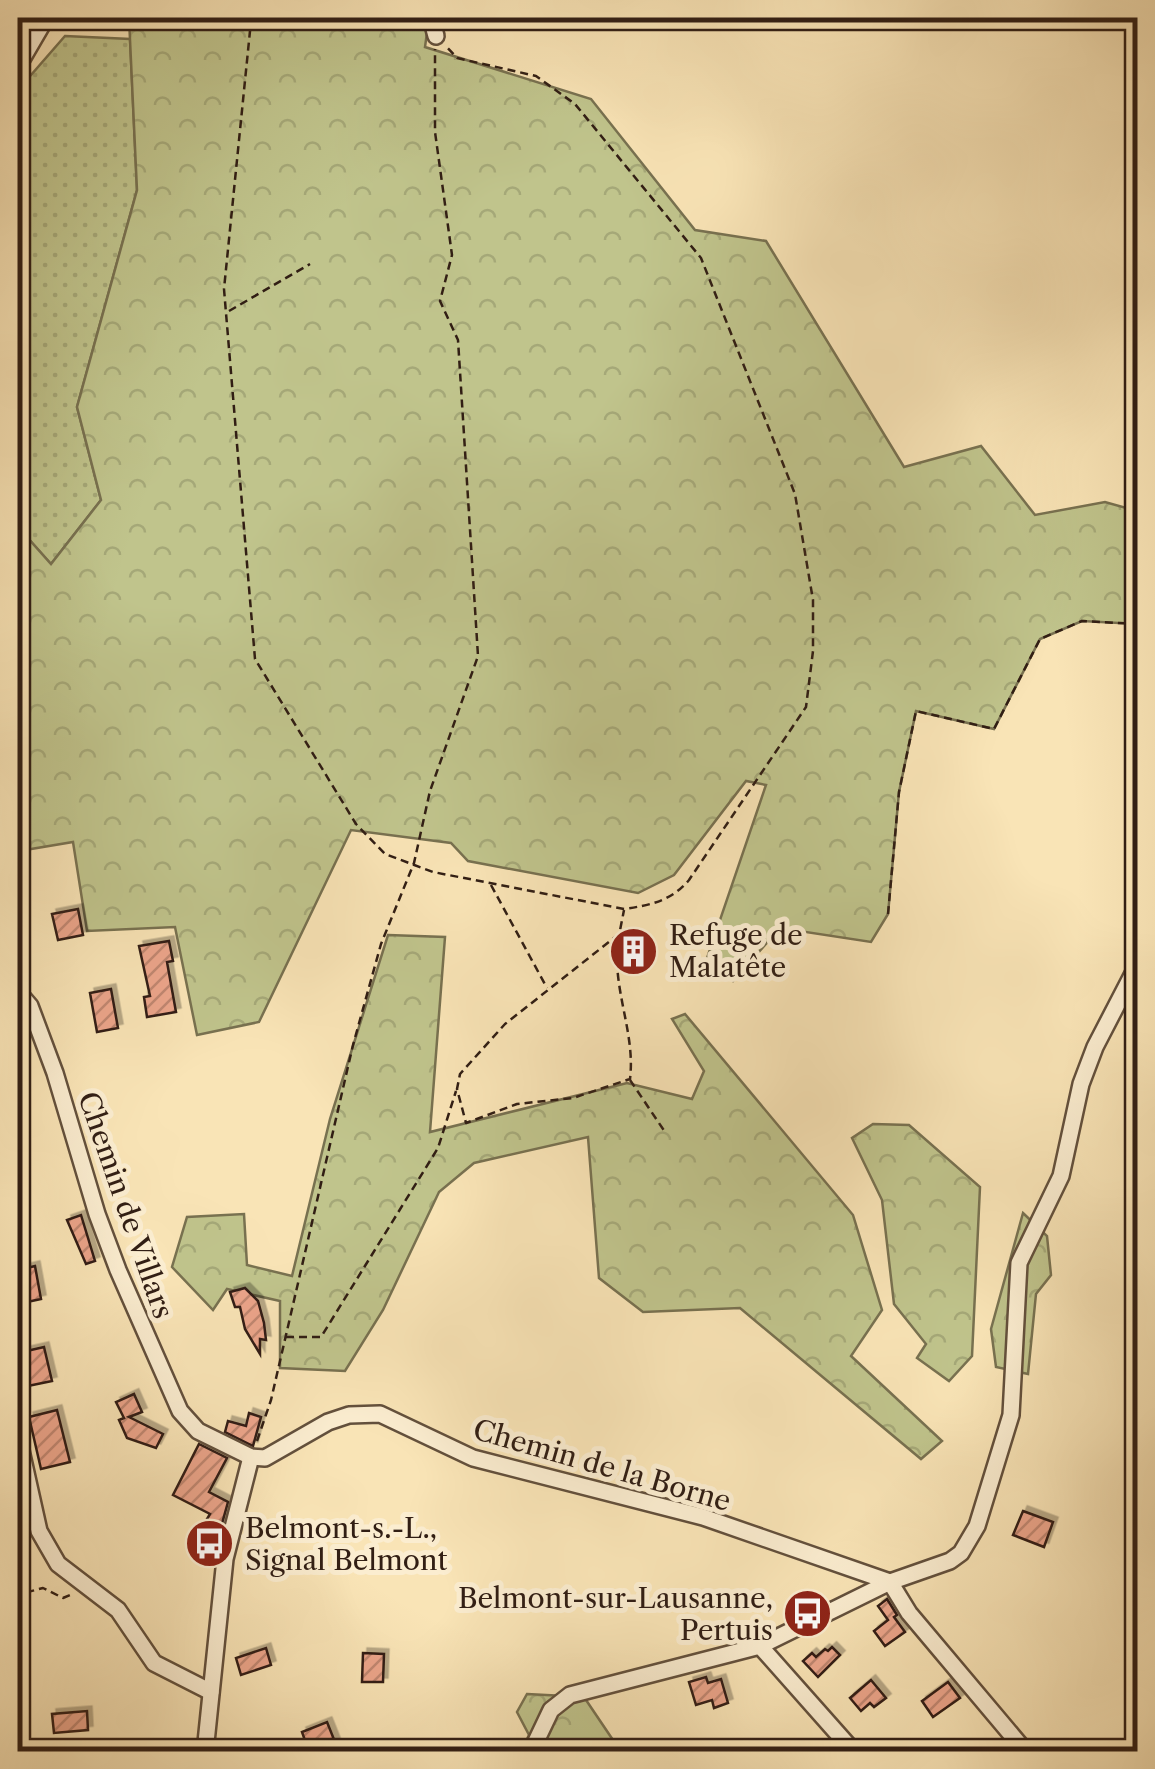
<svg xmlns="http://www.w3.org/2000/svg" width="1155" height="1769" font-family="'Libre Caslon Text',serif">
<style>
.green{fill:url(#green-dots);stroke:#787150;stroke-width:2.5}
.forest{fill:url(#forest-crowns);stroke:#787150;stroke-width:2.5}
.building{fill:url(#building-hatch);stroke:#311e14;stroke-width:2.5;filter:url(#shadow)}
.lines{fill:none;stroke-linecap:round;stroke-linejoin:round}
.minor-casing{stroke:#63503c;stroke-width:20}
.path{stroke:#311e14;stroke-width:2.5;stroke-dasharray:8 5;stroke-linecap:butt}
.minor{stroke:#fbedd0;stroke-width:15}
.labels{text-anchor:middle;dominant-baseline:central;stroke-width:10;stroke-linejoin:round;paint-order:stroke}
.poi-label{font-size:28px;fill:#311e14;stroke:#fbedd0;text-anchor:start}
.street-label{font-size:28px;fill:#311e14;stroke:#fbedd0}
</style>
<defs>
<pattern id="green-dots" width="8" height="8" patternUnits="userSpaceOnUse" patternTransform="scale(2.5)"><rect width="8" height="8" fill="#c0c48c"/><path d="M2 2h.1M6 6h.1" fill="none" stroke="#a5a878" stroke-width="1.8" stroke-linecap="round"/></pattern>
<pattern id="forest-crowns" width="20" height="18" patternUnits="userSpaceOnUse" patternTransform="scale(2.5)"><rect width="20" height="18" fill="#c0c48c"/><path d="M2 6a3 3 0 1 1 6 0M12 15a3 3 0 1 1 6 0" fill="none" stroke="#a5a878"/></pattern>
<pattern id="building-hatch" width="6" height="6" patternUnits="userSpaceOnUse" patternTransform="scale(2.5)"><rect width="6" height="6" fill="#eca58b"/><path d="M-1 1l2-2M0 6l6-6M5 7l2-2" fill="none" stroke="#c08670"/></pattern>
<filter id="shadow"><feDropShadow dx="4.5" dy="-4.5" stdDeviation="0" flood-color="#0004"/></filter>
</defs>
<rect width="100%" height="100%" fill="#f9e4b6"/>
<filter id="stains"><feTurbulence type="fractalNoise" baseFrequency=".002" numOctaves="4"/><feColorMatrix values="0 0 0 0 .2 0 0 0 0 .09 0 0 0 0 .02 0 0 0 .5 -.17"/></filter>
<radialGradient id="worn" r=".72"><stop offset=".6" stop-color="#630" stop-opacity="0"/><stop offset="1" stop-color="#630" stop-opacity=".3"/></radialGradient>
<path class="green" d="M 65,36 L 130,39 L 137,190 L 77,407 L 101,500 L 51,564 L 18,527 L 18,90 Z"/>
<g class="forest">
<path d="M 129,18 L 429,18 L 425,47 L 591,99 L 695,230 L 766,241 L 904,467 L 981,446 L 1035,515 L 1105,502 L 1137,511 L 1137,624 L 1082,621 L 1040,639 L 994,729 L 916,711 L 899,792 L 888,914 L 871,942 L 780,928 L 733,981 L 707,958 L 766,785 L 746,781 L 674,875 L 638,893 L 468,861 L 451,843 L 351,830 L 259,1022 L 197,1035 L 175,927 L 87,931 L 73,842 L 25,850 L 22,826 L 18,826 L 18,527 L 51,564 L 101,500 L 77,407 L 137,190 Z"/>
<path d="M 388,935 L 445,937 L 430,1132 L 627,1083 L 692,1099 L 704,1071 L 672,1019 L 685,1014 L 853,1215 L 882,1310 L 851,1356 L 942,1441 L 921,1459 L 740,1308 L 643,1312 L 599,1278 L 588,1137 L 474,1163 L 439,1192 L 383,1310 L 345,1371 L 280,1368 L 280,1301 L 227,1289 L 213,1310 L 172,1267 L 187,1217 L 244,1214 L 247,1265 L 292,1276 L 330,1119 Z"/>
<path d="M 873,1124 L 909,1125 L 980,1187 L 972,1356 L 949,1381 L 917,1358 L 926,1344 L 894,1304 L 882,1200 L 852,1138 Z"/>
<path d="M 1023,1213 L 1047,1236 L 1051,1275 L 1036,1294 L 1028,1374 L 996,1367 L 991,1329 Z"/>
<path d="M 527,1694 L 584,1697 L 613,1740 L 628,1751 L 521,1751 L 529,1735 L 517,1712 Z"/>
</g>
<g class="building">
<path d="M 78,909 L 83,935 L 58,940 L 52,914 Z"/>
<path d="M 169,941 L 173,961 L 167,962 L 176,1012 L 147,1017 L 144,997 L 150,996 L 139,946 Z"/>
<path d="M 111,989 L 118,1028 L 97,1032 L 90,993 Z"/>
<path d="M 81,1215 L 95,1261 L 86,1264 L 67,1220 Z"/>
<path d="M 35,1266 L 41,1299 L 18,1304 L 18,1270 Z"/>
<path d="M 245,1288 L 258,1301 L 264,1323 L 266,1340 L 260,1339 L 260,1354 L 245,1329 L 240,1307 L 235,1307 L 230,1292 Z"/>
<path d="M 44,1347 L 52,1381 L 23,1387 L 18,1353 Z"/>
<path d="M 134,1394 L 142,1412 L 129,1417 L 163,1434 L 156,1448 L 127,1438 L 119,1420 L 124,1418 L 116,1402 Z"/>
<path d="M 57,1410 L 70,1462 L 41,1469 L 29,1417 Z"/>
<path d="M 249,1413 L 261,1417 L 253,1446 L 225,1432 L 228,1421 L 246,1426 Z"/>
<path d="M 199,1444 L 227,1458 L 209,1492 L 228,1502 L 221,1527 L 207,1519 L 210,1514 L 173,1495 Z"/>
<path d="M 1023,1511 L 1053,1522 L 1044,1547 L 1013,1535 Z"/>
<path d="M 887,1599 L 897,1615 L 894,1617 L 905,1632 L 885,1646 L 874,1631 L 888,1620 L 878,1606 Z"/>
<path d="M 832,1647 L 840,1655 L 818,1677 L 803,1661 L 812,1653 L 816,1657 L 825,1649 L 828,1651 Z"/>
<path d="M 266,1648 L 271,1665 L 241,1675 L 236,1658 Z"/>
<path d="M 363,1653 L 384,1654 L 383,1682 L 362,1682 Z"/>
<path d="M 706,1677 L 708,1683 L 721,1679 L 728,1703 L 714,1708 L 712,1700 L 696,1705 L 689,1682 Z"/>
<path d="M 871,1680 L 886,1698 L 874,1707 L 870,1703 L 861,1711 L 850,1698 Z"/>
<path d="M 948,1682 L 960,1698 L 933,1717 L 922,1701 Z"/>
<path d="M 87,1711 L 88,1730 L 54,1733 L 52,1714 Z"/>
<path d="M 327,1722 L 335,1742 L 309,1752 L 302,1732 Z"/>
</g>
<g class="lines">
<defs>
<g id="minor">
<path d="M 431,18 L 436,36"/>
<path d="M 18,66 L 46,18"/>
<path d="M 18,992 L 30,1006 L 55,1073 L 97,1214 L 118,1270 L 180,1411 L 198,1431 L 251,1457 L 265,1458 L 328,1422 L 349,1415 L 380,1414 L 473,1458 L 703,1517 L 890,1582"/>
<path d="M 18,1437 L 39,1531 L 58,1564 L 118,1610 L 154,1663 L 211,1692"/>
<path d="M 890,1582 L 909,1613 L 1026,1752"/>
<path d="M 760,1646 L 854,1752"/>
<path d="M 205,1752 L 225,1559 L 251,1457"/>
<path d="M 531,1752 L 551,1710 L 570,1695 L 760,1646 L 890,1582 L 950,1561 L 961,1553 L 977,1526 L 1011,1415 L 1019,1263 L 1061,1176 L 1081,1084 L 1095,1047 L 1138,964"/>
</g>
</defs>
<use href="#minor" class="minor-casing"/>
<g class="path">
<path d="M 256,18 L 250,31 L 224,289 L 255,659 L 356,824 L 385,854 L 433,872 L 624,909 C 651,905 671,901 689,880 L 806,707 L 813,651 L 813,600 L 795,494 L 701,258 L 575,104 L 536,76 L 457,58 L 445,45"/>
<path d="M 229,311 L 310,264"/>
<path d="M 491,885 L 547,988"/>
<path d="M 888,914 L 899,792 L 916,711 L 994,729 L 1040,639 L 1082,621 L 1138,624"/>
<path d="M 619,934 L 505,1024 L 460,1074 L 457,1089 L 466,1123 L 517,1104 L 573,1098 L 630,1079 C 635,1038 617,999 617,958 C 617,942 621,926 624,910"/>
<path d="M 630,1080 L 665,1132"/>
<path d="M 286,1337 L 321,1337 L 438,1148 L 456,1091"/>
<path d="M 257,1441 L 271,1400 L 353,1045 L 381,944 L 414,863 L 430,791 L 478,656 L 458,340 L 440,301 L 452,255 L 435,132 L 435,49"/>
<path d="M 18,1665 L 29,1644 L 22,1612 L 24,1593 L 43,1588 L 63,1598 L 70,1595"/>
</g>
<use href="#minor" class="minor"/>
</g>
<defs>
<symbol id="building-disc" viewBox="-11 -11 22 22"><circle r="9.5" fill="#8f2418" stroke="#fbedd0"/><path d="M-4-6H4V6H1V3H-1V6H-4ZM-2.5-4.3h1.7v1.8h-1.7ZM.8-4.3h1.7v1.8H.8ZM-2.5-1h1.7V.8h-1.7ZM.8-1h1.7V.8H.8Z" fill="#fff"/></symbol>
<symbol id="bus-disc" viewBox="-11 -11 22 22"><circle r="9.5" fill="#8f2418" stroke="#fbedd0"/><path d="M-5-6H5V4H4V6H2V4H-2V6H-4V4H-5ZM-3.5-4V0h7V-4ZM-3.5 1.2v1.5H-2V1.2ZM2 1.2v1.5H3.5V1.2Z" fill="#fff"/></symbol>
</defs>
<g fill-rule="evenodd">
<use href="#building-disc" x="606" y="924" width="55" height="55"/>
<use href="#bus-disc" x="182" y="1516" width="55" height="55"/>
<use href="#bus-disc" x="780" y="1586" width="55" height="55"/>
</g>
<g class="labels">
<g class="poi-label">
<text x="669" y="935">Refuge de<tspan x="669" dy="32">Malatête</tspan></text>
<text x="245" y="1528">Belmont-s.-L.,<tspan x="245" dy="32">Signal Belmont</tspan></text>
<text x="773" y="1598" text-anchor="end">Belmont-sur-Lausanne,<tspan x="773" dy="32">Pertuis</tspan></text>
</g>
<g class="street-label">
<text transform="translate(126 1205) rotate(71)">Chemin de Villars</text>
<text transform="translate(602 1465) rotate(16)">Chemin de la Borne</text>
</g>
</g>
<rect width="1155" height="1769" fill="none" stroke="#f9e4b6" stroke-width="60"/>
<rect x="20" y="20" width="1115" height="1729" fill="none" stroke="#311e14" stroke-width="5"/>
<rect x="30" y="30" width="1095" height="1709" fill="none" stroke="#311e14" stroke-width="2.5"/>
<rect width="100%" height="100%" filter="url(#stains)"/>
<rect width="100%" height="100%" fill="url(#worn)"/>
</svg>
